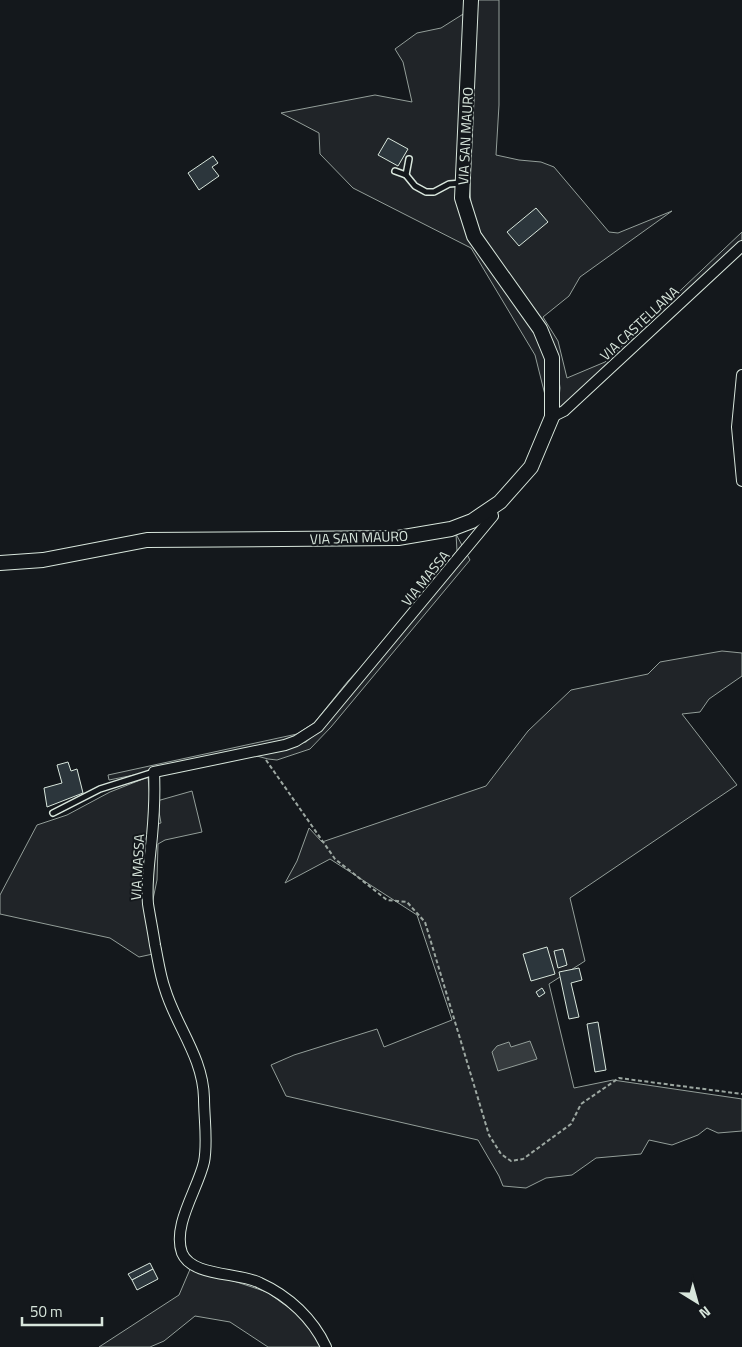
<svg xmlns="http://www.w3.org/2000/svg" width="742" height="1347" font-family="'Titillium Web',sans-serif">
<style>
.green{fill:#202428;stroke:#939e99}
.water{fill:#363b3e;stroke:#939e99}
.building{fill:#2c363c;stroke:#d8e6dc}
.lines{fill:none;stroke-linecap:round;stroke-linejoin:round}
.service-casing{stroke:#d8e6dc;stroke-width:8}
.minor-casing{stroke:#d8e6dc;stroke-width:12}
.secondary-casing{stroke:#d8e6dc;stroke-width:16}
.path{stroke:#9da8a2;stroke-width:2;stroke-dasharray:4 2.5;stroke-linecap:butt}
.service{stroke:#14181c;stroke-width:5}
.minor{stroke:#14181c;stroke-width:10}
.secondary{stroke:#14181c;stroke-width:14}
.labels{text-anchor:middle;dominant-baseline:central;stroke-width:4;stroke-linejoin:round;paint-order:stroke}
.street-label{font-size:14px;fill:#d8e6dc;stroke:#14181c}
</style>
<rect width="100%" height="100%" fill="#14181c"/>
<g class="green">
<path d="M 478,0 L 499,0 L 499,105 L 496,155 L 519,160 L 541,162 L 554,167 L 609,232 L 618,233 L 672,211 L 580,277 L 569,296 L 543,317 L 558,341 L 567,378 L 605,362 L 742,232 L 742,242 L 567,407 L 558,408 L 560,388 L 557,364 L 478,230 L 471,207 L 469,167 L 470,111 Z"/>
<path d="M 468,11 L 460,213 L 538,335 L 548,365 L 548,407 L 535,355 L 471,248 L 353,188 L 320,154 L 319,133 L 281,113 L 375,95 L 412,102 L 403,62 L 395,49 L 417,33 L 441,28 Z"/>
<path d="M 456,534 L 470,560 L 331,727 L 310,749 L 277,760 L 268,759 L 257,756 L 306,742 L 323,727 L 380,660 L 377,655 L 315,726 L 294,740 L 245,753 L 109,780 L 108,775 L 297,734 L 314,723 L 348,681 L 375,652 L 457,551 Z"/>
<path d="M 722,651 L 742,653 L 742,676 L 709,699 L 700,712 L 682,714 L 737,785 L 570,898 L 585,961 L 549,984 L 574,1088 L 613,1080 L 742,1099 L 742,1131 L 718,1133 L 707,1128 L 698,1135 L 672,1145 L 649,1140 L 641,1154 L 596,1158 L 572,1175 L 546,1178 L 526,1188 L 503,1186 L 499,1176 L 478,1140 L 286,1096 L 271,1065 L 294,1055 L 377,1029 L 384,1047 L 452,1020 L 417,915 L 330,859 L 285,883 L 297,861 L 309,828 L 322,842 L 486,786 L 528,731 L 571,690 L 648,674 L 660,662 Z"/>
<path d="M 148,777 L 151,811 L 153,954 L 139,957 L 110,938 L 0,914 L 0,895 L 37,825 L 67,815 L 110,792 Z"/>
<path d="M 192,791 L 202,832 L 165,840 L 158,844 L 157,880 L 152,904 L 161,949 L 158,951 L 150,902 L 156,824 L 161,823 L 157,801 Z"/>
<path d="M 191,1267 L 267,1292 L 303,1318 L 322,1347 L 268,1347 L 230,1322 L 195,1316 L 164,1341 L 150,1347 L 99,1347 L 179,1295 Z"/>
</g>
<path class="water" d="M 530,1041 L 537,1059 L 498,1071 L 492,1052 L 497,1046 L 509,1042 L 511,1047 Z"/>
<g class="building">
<path d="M 388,138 L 408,149 L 398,166 L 378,155 Z"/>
<path d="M 213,156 L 218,163 L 212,167 L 219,176 L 199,190 L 188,173 Z"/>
<path d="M 536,208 L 548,222 L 519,246 L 507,232 Z"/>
<path d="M 68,762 L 71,771 L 77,769 L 83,793 L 47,807 L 44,788 L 62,783 L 57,765 Z"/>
<path d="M 547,947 L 555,974 L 531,981 L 523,954 Z"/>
<path d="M 563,949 L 567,965 L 558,968 L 554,951 Z"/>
<path d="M 579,968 L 582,980 L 571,983 L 579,1017 L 569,1019 L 559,972 Z"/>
<path d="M 542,988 L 545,993 L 539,997 L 536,992 Z"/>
<path d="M 598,1022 L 606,1070 L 595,1072 L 587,1024 Z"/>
<path d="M 150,1263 L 153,1269 L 132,1280 L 128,1274 Z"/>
<path d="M 153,1269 L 158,1279 L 137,1290 L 132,1280 Z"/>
</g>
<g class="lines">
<defs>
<g id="service">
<path d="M 395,171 L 406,175 L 415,186 L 426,192 L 434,192 L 449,184 L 462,183"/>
<path d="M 406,175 L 409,159"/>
<path d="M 53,813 L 100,789 L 154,772"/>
</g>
<g id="minor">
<path d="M 742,375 L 737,427 L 742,481"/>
<path d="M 552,417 L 564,411 L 742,246"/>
<path d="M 326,1347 C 313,1319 289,1296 260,1283 C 239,1272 192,1277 182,1253 C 172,1225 198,1189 204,1162 C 208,1142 204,1119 204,1098 C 203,1057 176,1026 165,989 C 160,975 158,959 155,945 C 153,931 150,917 148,904 C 146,882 150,858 152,836 C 154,815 155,794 154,772 L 285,745 L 296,741 L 318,727 L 493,516 L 491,509"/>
</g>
<path id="secondary" d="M 0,563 L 43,560 L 147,540 L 398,538 L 451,529 L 472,521 L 500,502 L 531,467 L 552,417 L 552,358 L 540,329 L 474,236 L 462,198 L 471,0"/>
</defs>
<use href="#service" class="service-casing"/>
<use href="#minor" class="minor-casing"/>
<use href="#secondary" class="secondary-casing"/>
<path class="path" d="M 266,760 L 335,859 L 387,900 L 407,902 L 425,922 L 489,1135 L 501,1154 L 511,1161 L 523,1159 L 571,1124 L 581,1104 L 619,1078 L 742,1094"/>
<use href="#service" class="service"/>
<use href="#minor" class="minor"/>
<use href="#secondary" class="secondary"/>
</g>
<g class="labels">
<g class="street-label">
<text transform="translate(465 136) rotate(-87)">VIA SAN MAURO</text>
<text transform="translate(639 323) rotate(-43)">VIA CASTELLANA</text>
<text transform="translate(359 537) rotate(-2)">VIA SAN MAURO</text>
<text transform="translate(425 578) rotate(-51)">VIA MASSA</text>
<text transform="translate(137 867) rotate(-87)">VIA MASSA</text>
</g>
</g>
<g transform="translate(697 1302) rotate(143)" stroke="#14181c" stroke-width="4" paint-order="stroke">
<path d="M0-4L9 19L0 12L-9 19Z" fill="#d8e6dc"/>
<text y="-8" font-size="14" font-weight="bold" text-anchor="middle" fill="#d8e6dc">N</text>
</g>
<path d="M22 1317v8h80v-8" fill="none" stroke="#d8e6dc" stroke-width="2.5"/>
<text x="30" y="1317" font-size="15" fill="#d8e6dc" stroke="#14181c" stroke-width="4" paint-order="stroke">50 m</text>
</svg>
